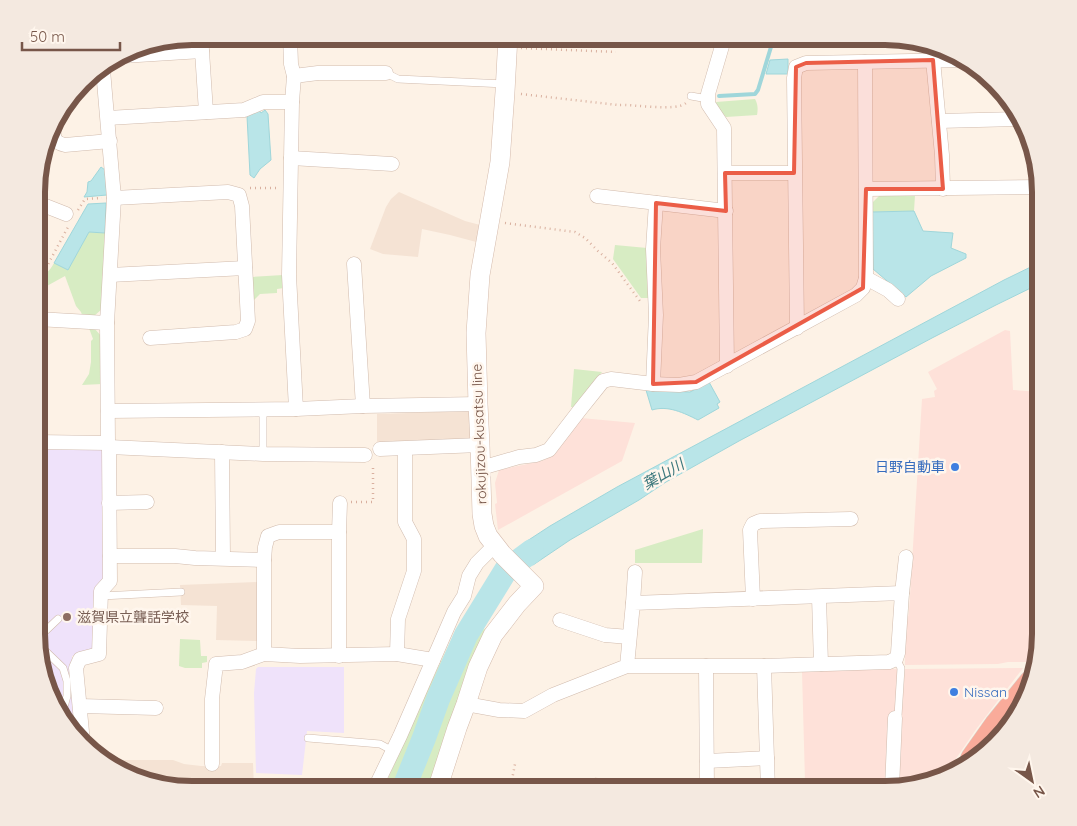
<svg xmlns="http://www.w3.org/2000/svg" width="1077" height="826" font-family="Quicksand,'Noto Sans JP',sans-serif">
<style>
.residential{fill:#f5e3d4}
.commercial{fill:#fee1d9}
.education{fill:#efe2fa}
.green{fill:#d7ecc3}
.water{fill:#b9e5e8;stroke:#9fd6da}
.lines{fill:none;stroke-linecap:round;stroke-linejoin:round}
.stream{stroke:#9fd6da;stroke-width:4}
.river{stroke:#b9e5e8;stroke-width:24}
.lane-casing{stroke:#d1bbad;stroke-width:8}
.street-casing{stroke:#d1bbad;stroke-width:15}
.secondary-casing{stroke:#d4baab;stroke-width:20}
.highway-casing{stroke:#d9d0cc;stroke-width:26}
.path{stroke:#d9b09f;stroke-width:2.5;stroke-dasharray:1 4;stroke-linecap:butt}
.lane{stroke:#fff;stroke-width:7}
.street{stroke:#fff;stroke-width:14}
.secondary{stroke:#fff;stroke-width:19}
.highway{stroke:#f9ab9a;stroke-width:25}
.marked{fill:#eb5d47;fill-opacity:0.2;stroke:#eb5d47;stroke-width:4;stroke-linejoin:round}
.shop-dot{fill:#3f7fe0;stroke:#fff6ed;stroke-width:2}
.education-dot{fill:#8d6e63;stroke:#fff6ed;stroke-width:2}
.labels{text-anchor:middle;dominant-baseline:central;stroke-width:5;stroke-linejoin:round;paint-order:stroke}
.street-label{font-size:14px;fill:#775649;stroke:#fff6ed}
.shop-label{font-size:14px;fill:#366cbe;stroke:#fff6ed;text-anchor:end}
.education-label{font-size:14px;fill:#785e54;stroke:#fff6ed;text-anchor:start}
.water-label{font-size:15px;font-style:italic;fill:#3c787d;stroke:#fff6ed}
.rim{fill:none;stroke:#775649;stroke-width:6}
</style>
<rect width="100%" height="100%" fill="#fdf2e6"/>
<g class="residential">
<path d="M 399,192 L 465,221 L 484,226 L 480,243 L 450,235 L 422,229 L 418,257 L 383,254 L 370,249 L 386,207 L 391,199 Z"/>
<path d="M 470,411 L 471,439 L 377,447 L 377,414 Z"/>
<path d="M 258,582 L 258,641 L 216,640 L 217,606 L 181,605 L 180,585 Z"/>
<path d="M 120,760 L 173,760 L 184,764 L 201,766 L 221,766 L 222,763 L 253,763 L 254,789 L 182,789 L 133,778 L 119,770 Z"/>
<path d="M 595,777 L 612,783 L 638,787 L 638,790 L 592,790 Z"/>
</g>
<g class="commercial">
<path d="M 1005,330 L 1010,331 L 1013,390 L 1041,392 L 1040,644 L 1039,651 L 1027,662 L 1008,662 L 998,664 L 905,665 L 905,631 L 909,612 L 922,399 L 935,397 L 934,391 L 937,389 L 928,372 Z"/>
<path d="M 581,418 L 635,423 L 622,461 L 498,530 L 495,504 L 497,503 L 495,483 L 499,470 L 542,461 L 550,457 L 557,451 Z"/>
<path d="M 854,668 L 898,669 L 895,715 L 887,789 L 799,790 L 798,782 L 805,781 L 802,672 Z"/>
<path d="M 1023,668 L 977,728 L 944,776 L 896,787 L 905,669 Z"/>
</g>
<g class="education">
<path d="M 37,448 L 103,449 L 106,573 L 93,651 L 72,656 L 80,738 L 52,703 L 37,644 Z"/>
<path d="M 258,667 L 344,667 L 344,733 L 307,731 L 302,775 L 256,773 L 254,693 L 256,669 Z"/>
</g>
<g class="green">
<path d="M 755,99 C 758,104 758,110 757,115 L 726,117 L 718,108 L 716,102 Z"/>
<path d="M 880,195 L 915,195 L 914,211 L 872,212 L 873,202 Z"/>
<path d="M 89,232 L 105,233 L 102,309 L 94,316 L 82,315 L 81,312 L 76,306 L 65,276 L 45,287 L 37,290 L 37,279 C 45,275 50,271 54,263 L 68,270 Z"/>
<path d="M 615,245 L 647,248 L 649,298 L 641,298 L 613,259 Z"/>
<path d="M 283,275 L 284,288 L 277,289 L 277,293 L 260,294 L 254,300 L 252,277 Z"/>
<path d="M 89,328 L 94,328 L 102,337 L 102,384 L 82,385 L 89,374 L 91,362 L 91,341 L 93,339 Z"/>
<path d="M 574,369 L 602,372 L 574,407 L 571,407 Z"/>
<path d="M 703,529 L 702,563 L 635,563 L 635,550 Z"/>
<path d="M 493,625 L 431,790 L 413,790 L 441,724 L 452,690 L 472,640 L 480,631 Z"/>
<path d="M 457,628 L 463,630 L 396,790 L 383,790 L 423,699 Z"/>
<path d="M 180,639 L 200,640 L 201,656 L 207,656 L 207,662 L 202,663 L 202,668 L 185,668 L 179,666 Z"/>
</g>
<g class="water">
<path d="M 788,59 L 788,74 L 766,74 L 770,60 Z"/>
<path d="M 259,110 L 261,113 L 265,110 L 268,114 L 271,160 L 260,169 L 254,178 L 250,175 L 247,116 Z"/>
<path d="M 101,167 L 105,170 L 107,195 L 84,197 L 87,192 L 88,182 L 91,181 Z"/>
<path d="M 106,203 L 105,233 L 89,232 L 68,270 L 54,263 L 88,204 Z"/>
<path d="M 914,211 L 923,231 L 953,233 L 951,248 L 966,254 L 966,258 L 931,276 L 906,297 L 873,269 L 872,212 Z"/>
<path d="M 1041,262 L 1041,283 L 996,305 L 932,338 L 739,441 L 666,482 L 639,500 L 570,540 L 533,565 L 524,561 L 514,552 L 524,543 L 550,526 L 617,487 L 1004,280 Z"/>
<path d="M 709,382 L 720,402 L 717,404 L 719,408 L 698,420 C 684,413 668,405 652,410 L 646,390 L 690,392 Z"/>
</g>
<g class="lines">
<path class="stream" d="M 719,96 L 755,94 L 758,90 L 774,37"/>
<path class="river" d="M 403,790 L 424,738 L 438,699 L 466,635 L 506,570 L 532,551"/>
<defs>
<g id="lane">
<path d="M 386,73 L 398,79 L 505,84"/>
<path d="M 691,96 L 708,99"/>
<path d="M 263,409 L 263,454"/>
<path d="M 101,596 L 181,592"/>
<path d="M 37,643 L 63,668 L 67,681 L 67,696 L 64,707 L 59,712"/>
<path d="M 37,643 L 39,637 L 58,619"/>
<path d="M 895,718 L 898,716 L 901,668 L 896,659"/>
<path d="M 308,738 L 380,744 L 393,751"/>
</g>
<g id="street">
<path d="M 201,36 L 206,112"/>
<path d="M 290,36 L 291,64 L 294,76 L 292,102 L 289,275 L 296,409"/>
<path d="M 725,36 L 708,94 L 708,104 L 724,128 L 727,366"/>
<path d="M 122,56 L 202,51"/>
<path d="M 933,60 L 942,155 L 943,189"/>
<path d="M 106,66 L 103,70 L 114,198 L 107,323 L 108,443"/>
<path d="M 294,76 L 318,73 L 386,73"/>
<path d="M 108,118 L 244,110 L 263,102 L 292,102"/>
<path d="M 939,121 L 1021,119"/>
<path d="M 54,122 C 54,134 51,142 65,145 L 110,141"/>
<path d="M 291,158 L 392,164"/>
<path d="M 725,173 L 794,173"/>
<path d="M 866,189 L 1040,187"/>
<path d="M 597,196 L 726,211"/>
<path d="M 114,198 L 228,192 L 239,195 L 242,206 L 248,321 L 245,329 L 236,332 L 150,338"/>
<path d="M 38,203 L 66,214"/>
<path d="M 354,264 L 363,406"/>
<path d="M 110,275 L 245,268"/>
<path d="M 866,278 L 888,290 L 898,299"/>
<path d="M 37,319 L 107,323"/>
<path d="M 797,328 L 794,78 L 796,67 L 806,63 L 964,60"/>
<path d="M 653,384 L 656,315 L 653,249 L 656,203"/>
<path d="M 108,411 L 296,409 L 363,406 L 478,404"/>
<path d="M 37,442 L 108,443 L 109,447 L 263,454 L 365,455"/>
<path d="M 380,449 L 480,445"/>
<path d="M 222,452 L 223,558"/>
<path d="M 481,468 L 519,457 L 536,455 L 549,450 L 579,411 L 603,381 L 611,379 L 653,384 L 679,385 L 696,382 L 856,295 L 863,288 L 866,278 L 865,62"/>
<path d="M 109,503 L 147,502"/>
<path d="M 339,532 L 340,503"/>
<path d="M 110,556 L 175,556 L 195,558 L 264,560"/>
<path d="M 902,593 L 906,557"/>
<path d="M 819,597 L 821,664"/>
<path d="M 753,599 L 750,530 L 753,524 L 760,521 L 851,519"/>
<path d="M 633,603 L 635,572"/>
<path d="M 560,620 L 605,635 L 629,637"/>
<path d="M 264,654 L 264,560 L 265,547 L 268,536 L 279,532 L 339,532 L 339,656"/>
<path d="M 397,654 L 398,619 L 414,571 L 414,539 L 405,522 L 405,454"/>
<path d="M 706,666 L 707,790"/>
<path d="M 764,666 L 768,790"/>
<path d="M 466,704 L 499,710 L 524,711 L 553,695 L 627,666 L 764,666 L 889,662 L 896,659 L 898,653 L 902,593 L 633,603 L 627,666"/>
<path d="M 80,706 L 156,708"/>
<path d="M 83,743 L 76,668 L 80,659 L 99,654 L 101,591 L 110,581 L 109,447"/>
<path d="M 707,761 L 767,758"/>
<path d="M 212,764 L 212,699 L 216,664 L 242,662 L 264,654 L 300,656 L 397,654 L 433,660"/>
<path d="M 892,788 L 895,718"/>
<path d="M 374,790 L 400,736 L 454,612 L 464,596 L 469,576 L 477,563 L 495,545"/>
</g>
<path id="secondary" d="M 437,790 L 457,728 L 466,704 L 478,667 L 493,635 L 517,604 L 534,586 L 502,554 L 488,536 L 484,526 L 482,514 L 480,445 L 478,404 L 476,333 L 480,275 L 500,162 L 505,92 L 508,36"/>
<path id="highway" d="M 973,759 L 997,725 L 1031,683"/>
</defs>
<use href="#lane" class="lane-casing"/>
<use href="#street" class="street-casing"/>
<use href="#secondary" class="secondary-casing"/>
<use href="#highway" class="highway-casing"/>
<g class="path">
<path d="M 521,48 L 616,52"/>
<path d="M 521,94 L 618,105 C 633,104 676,112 686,103"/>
<path d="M 250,188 L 277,188"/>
<path d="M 78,210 L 85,199 L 102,198"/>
<path d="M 505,223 L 575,232 L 585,238 L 598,251 L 612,263 L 642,304"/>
<path d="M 37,273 L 46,268 L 68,227"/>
<path d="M 351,502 L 373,502 L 373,464"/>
<path d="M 510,790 L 515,764"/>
</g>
<use href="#lane" class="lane"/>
<use href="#street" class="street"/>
<use href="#secondary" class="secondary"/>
<use href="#highway" class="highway"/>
</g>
<path class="marked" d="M 933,60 L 943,189 L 866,189 L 863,288 L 696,382 L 653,384 L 656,203 L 726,211 L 725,173 L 794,173 L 796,67 L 806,63 Z"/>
<g class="shop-dot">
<circle cx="955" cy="467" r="5"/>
<circle cx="954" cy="692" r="5"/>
</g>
<circle class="education-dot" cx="67" cy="617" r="5"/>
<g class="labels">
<g class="street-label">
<text transform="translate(479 434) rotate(-92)">rokujizou-kusatsu line</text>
</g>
<g class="shop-label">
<text x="945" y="467">日野自動車</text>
<text x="964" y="692" text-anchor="start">Nissan</text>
</g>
<g class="education-label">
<text x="77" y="617">滋賀県立聾話学校</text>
</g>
<g class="water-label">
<text transform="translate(663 474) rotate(-30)">葉山川</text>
</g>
</g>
<path d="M0 0H1077V826H0ZM192 45H885A147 147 0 0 1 1032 192V634A147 147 0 0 1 885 781H192A147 147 0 0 1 45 634V192A147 147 0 0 1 192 45Z" fill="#f4e9e0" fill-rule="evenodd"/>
<path class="rim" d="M192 45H885A147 147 0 0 1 1032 192V634A147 147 0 0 1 885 781H192A147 147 0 0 1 45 634V192A147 147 0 0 1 192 45Z"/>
<g transform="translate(1032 781) rotate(147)" stroke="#fff6ed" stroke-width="4" paint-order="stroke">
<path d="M0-4L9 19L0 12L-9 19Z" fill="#775649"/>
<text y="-8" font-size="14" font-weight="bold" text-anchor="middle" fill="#775649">N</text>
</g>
<path d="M22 42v8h98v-8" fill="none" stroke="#775649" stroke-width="2.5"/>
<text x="30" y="42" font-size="15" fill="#775649" stroke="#fff6ed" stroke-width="4" paint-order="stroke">50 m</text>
</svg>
